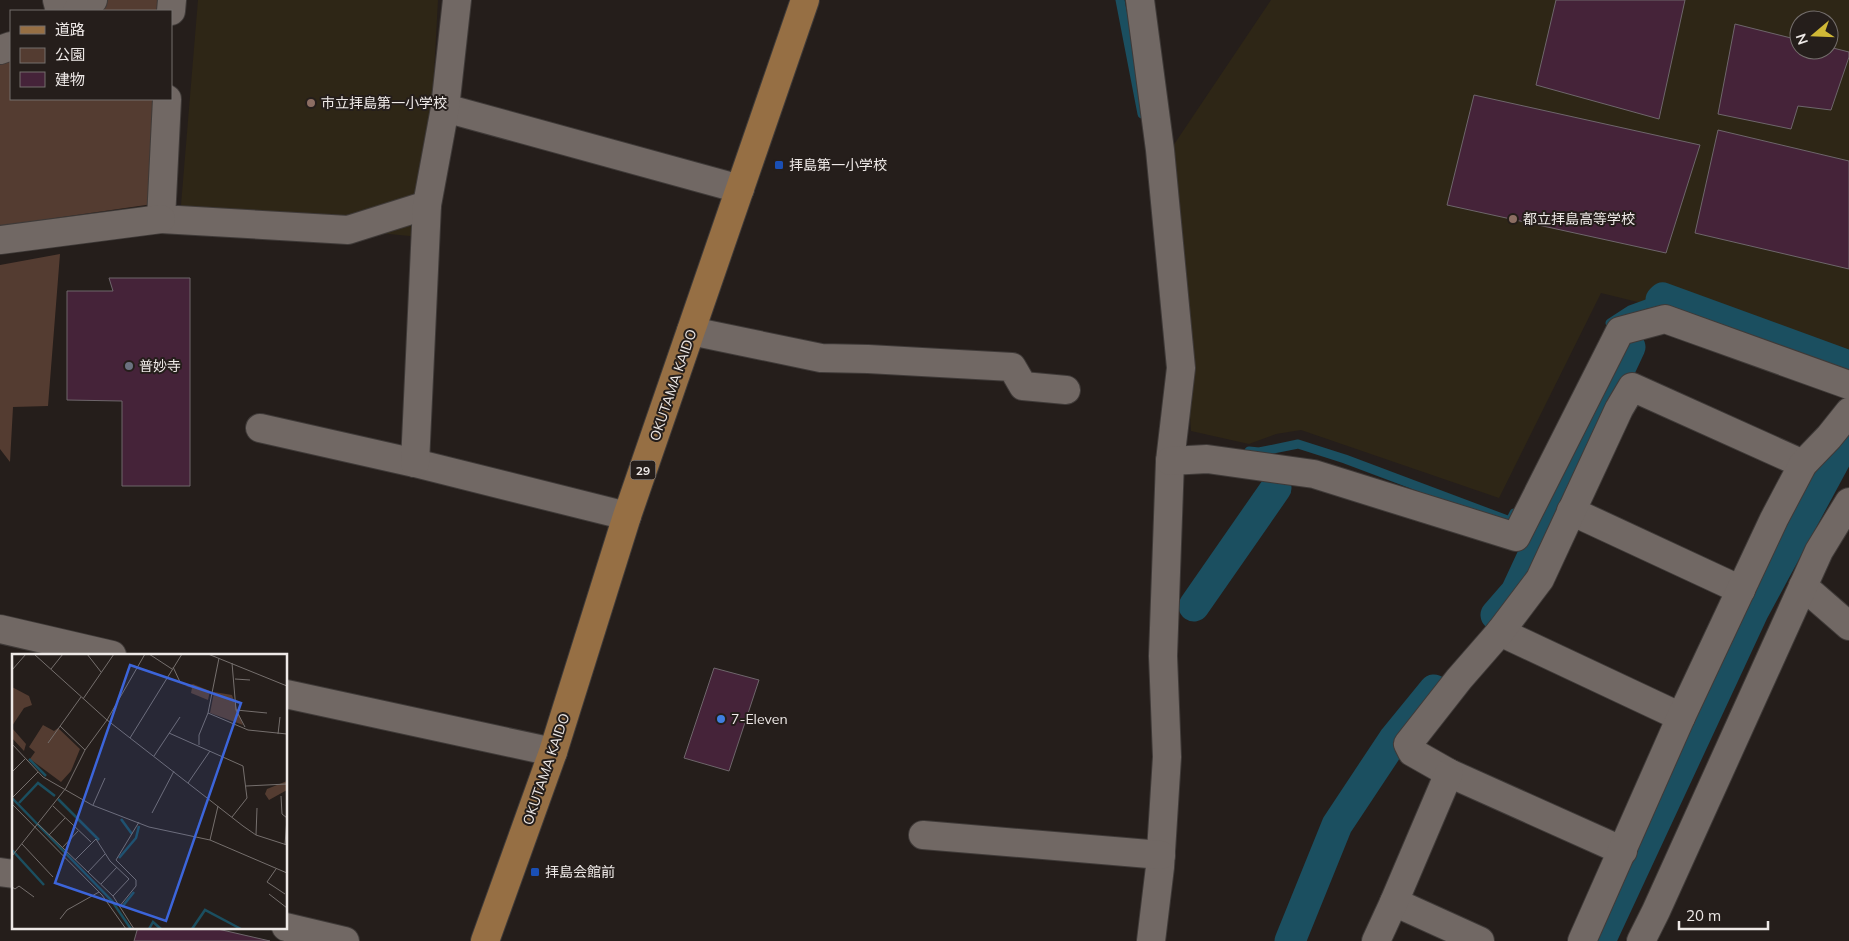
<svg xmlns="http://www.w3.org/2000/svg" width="1849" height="941" font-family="Mulish,'Noto Sans JP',sans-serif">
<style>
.education{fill:#2e2616;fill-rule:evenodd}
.green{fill:#543c31}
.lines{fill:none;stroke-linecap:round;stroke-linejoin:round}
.stream{stroke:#1b4f60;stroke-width:9}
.canal{stroke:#1b4f60;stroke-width:31}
.building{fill:#452339;stroke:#6e666b}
.minor-casing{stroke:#3f3a38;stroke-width:30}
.major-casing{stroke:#3f3a38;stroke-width:30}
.minor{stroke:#716864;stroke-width:28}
.major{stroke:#966f44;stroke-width:28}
.education-dot{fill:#8d6e63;stroke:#251e1b;stroke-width:2}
.transit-dot{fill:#1a4fb4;stroke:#251e1b;stroke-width:2}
.worship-dot{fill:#6b7280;stroke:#251e1b;stroke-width:2}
.shop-dot{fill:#3f7fe0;stroke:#251e1b;stroke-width:2}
.labels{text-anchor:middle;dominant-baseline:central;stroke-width:4;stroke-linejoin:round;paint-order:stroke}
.shield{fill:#251e1b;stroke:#b2acaa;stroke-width:1}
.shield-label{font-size:12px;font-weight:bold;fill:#eee9e7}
.poi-label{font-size:14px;fill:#eee9e7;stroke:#251e1b;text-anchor:start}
.street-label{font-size:14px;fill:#eee9e7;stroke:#251e1b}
.inset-river{fill:none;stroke:#1b4f60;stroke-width:2.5}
.inset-road{fill:none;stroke:#756f6d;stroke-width:1}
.view{fill:#3c65da;fill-opacity:0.15;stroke:#3c65da;stroke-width:2.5}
.inset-edge{fill:none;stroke:#eee9e7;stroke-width:2.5}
</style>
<rect width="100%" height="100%" fill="#251e1b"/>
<g class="education">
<path d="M 198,0 L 438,0 L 427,205 L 430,238 L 348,230 L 179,229 Z"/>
<path d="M 1271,0 L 1849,0 L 1849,354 L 1601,293 L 1499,498 L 1301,430 L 1276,434 L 1249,444 L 1191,431 L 1173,146 ZM 1799,20 L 1829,20 L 1829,50 L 1799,50 Z"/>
</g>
<g class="green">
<path d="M 96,0 L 160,0 L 160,11 L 86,11 Z"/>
<path d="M 11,51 L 11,99 L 157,99 L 153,204 L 0,226 L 0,56 Z"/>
<path d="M 60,254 L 48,406 L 13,407 L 10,462 L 0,449 L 0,265 Z"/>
</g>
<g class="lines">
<g class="stream">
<path d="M 1120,0 L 1142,114"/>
<path d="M 1610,323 L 1630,310 L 1663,298"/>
<path d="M 1249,451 L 1259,452 L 1298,444 L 1345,459 L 1510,521 L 1514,513"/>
</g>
<g class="canal">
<path d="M 1661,300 L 1663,298 L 1849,366"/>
<path d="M 1194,606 L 1276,488"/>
<path d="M 1496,615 L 1516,592 L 1630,347"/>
<path d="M 1290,941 L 1337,825 L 1394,739 L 1434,690"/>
<path d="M 1600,941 L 1753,612 L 1836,458 L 1849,441"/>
</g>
</g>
<g class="building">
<path d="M 1556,0 L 1685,0 L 1659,119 L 1536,85 Z"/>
<path d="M 1735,24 L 1799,40 L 1799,50 L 1829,50 L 1829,47 L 1849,52 L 1849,57 L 1831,110 L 1798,106 L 1791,129 L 1718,114 Z"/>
<path d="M 1474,95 L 1700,145 L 1666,253 L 1447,205 Z"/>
<path d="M 1718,130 L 1849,161 L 1849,269 L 1695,233 Z"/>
<path d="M 109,278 L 190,278 L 190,486 L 122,486 L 122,401 L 67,400 L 67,291 L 113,291 Z"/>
<path d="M 714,668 L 759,680 L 729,771 L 684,758 Z"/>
<path d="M 138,927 L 209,927 L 270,941 L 134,941 Z"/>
</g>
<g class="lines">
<defs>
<g id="minor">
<path d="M 57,0 L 60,11"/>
<path d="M 1140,0 L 1160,150 L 1181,368 L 1170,461 L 1163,656 L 1167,757 L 1160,867 L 1151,941"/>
<path d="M 77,11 L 93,0"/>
<path d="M 171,11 L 172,0"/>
<path d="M 0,50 L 11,46"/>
<path d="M 167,99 L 161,219 L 348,230 L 427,205"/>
<path d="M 445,108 L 740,189"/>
<path d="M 0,240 L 161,219"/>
<path d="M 691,331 L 821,358 L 868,359 L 1012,367 L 1023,386 L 1066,390"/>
<path d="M 260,428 L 415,463 L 627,516"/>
<path d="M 1170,461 L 1207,459 L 1314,474 L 1516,537 L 1620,331 L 1665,319 L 1849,385"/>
<path d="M 415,463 L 427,205 L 445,108 L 457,0"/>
<path d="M 1571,511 L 1741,590"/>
<path d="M 1803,586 L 1849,626"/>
<path d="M 0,629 L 112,655"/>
<path d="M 1500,632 L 1681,717"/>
<path d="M 286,694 L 553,752"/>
<path d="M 923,835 L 1161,855"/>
<path d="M 1623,851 L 1449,773 L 1412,752 L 1408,744 L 1459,679 L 1500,632 L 1540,579 L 1619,409 L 1632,387 L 1803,464"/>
<path d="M 0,872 L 14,874"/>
<path d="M 1394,902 L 1480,941"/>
<path d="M 286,927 L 345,941"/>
<path d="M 1376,941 L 1394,902 L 1449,773"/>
<path d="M 1582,941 L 1681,717 L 1774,519 L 1803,464 L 1829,437 L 1849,412"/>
<path d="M 1641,941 L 1656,911 L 1819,551 L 1849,502"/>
</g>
<path id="major" d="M 485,941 L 553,752 L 627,516 L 805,0"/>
</defs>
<use href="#minor" class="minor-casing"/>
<use href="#major" class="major-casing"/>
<use href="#minor" class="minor"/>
<use href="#major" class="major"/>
</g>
<g class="education-dot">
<circle cx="311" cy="103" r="5"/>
<circle cx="1513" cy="219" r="5"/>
</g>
<g class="transit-dot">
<rect x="774" y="160" width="10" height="10" rx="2.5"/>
<rect x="530" y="867" width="10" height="10" rx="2.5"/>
</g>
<circle class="worship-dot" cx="129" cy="366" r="5"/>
<circle class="shop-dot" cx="721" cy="719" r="5"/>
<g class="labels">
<rect class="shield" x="630.5" y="460.5" width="25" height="19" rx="4"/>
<g class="shield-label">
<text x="643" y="470">29</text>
</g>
<g class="poi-label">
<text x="321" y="103">市立拝島第一小学校</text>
<text x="789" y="165">拝島第一小学校</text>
<text x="1523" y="219">都立拝島高等学校</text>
<text x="139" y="366">普妙寺</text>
<text x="731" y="719">7-Eleven</text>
<text x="545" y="872">拝島会館前</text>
</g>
<g class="street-label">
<text transform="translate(673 385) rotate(-71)">OKUTAMA KAIDO</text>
<text transform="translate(546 769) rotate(-71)">OKUTAMA KAIDO</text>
</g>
</g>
<g transform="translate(12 654)">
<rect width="275" height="275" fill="#251e1b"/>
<path d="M 181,30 L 198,37 L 196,46 L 179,39 L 180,34 L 174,32 ZM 0,33 L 17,42 L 20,51 L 12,54 L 0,72 ZM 202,38 L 220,41 L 231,71 L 198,59 ZM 31,71 L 42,77 L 46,74 L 68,95 L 59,117 L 49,128 L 18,105 L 23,98 L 17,93 ZM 0,74 L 14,90 L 12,97 L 0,84 ZM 275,127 L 275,136 L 257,146 L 253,140 L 255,135 Z" fill="#543c31"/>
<path class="inset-river" d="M 17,105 L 34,122M 0,144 L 100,247 L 119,275M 46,145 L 87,186M 7,149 L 26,129 L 43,142M 109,165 L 120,180M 0,196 L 32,231M 107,204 L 124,184 L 127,172M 110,253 L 122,238M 137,275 L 141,268 L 149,275M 180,275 L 193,256 L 229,275"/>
<path class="inset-road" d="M 22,0 L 95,66 L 231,172 L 244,181 L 275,191M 75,0 L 89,18M 137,0 L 160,15M 196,0 L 275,32M 220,9 L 224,56 L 233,73M 161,13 L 168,28M 39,15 L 51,0M 0,16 L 14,0M 223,25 L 238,26M 71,45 L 102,0M 224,56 L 255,59M 196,59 L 207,4M 48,72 L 73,96M 157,79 L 231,112 L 235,144 L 220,163M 266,80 L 268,63M 118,84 L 170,0M 36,89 L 69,43M 0,90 L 31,123 L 80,151 L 137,173 L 198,186 L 275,219M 187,91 L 187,81 L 196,59 L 236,76 L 275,80M 142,102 L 168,63M 0,118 L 13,105M 176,129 L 198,97M 234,132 L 275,130M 269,142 L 270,160 L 275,164 L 273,191M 0,144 L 26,118M 0,150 L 90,241 L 114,275M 81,151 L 93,124M 41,152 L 79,188M 140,159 L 162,117M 26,170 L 101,242 L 122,275M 37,181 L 53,164M 244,181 L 245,154M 198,186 L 206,152M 10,190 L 41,223M 50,194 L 66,177M 0,202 L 54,134 L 73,96 L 95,66 L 133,0M 63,206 L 84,185 L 98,207 L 117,225 L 101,242M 264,215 L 255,228 L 273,240M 76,218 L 93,200M 89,230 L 105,213M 0,233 L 3,235 L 7,232 L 22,243M 257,240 L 275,254M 107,253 L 124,232 L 124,226 L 104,206 L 127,168M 48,265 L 55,256 L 87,238"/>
<path class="view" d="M 118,11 L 229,49 L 154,267 L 43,229 Z"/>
<rect width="275" height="275" class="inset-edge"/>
</g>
<rect x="10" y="10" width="162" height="90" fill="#251e1b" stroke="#756f6d"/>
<rect x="20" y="26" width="25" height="8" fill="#966f44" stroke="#756f6d"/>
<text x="55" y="35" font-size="15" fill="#eee9e7">道路</text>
<rect x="20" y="48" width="25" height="15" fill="#543c31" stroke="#756f6d"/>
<text x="55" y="60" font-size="15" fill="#eee9e7">公園</text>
<rect x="20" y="72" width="25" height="15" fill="#452339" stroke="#756f6d"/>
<text x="55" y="85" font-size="15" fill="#eee9e7">建物</text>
<g transform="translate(1814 35) rotate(251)"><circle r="24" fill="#251e1b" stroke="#756f6d"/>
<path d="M0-4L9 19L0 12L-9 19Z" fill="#d0b836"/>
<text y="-8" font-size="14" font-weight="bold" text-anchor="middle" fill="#eee9e7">N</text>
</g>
<path d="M1679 921v8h89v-8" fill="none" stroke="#eee9e7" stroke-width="2.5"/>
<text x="1686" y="921" font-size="15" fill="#eee9e7" stroke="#251e1b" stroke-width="4" paint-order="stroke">20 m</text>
</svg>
